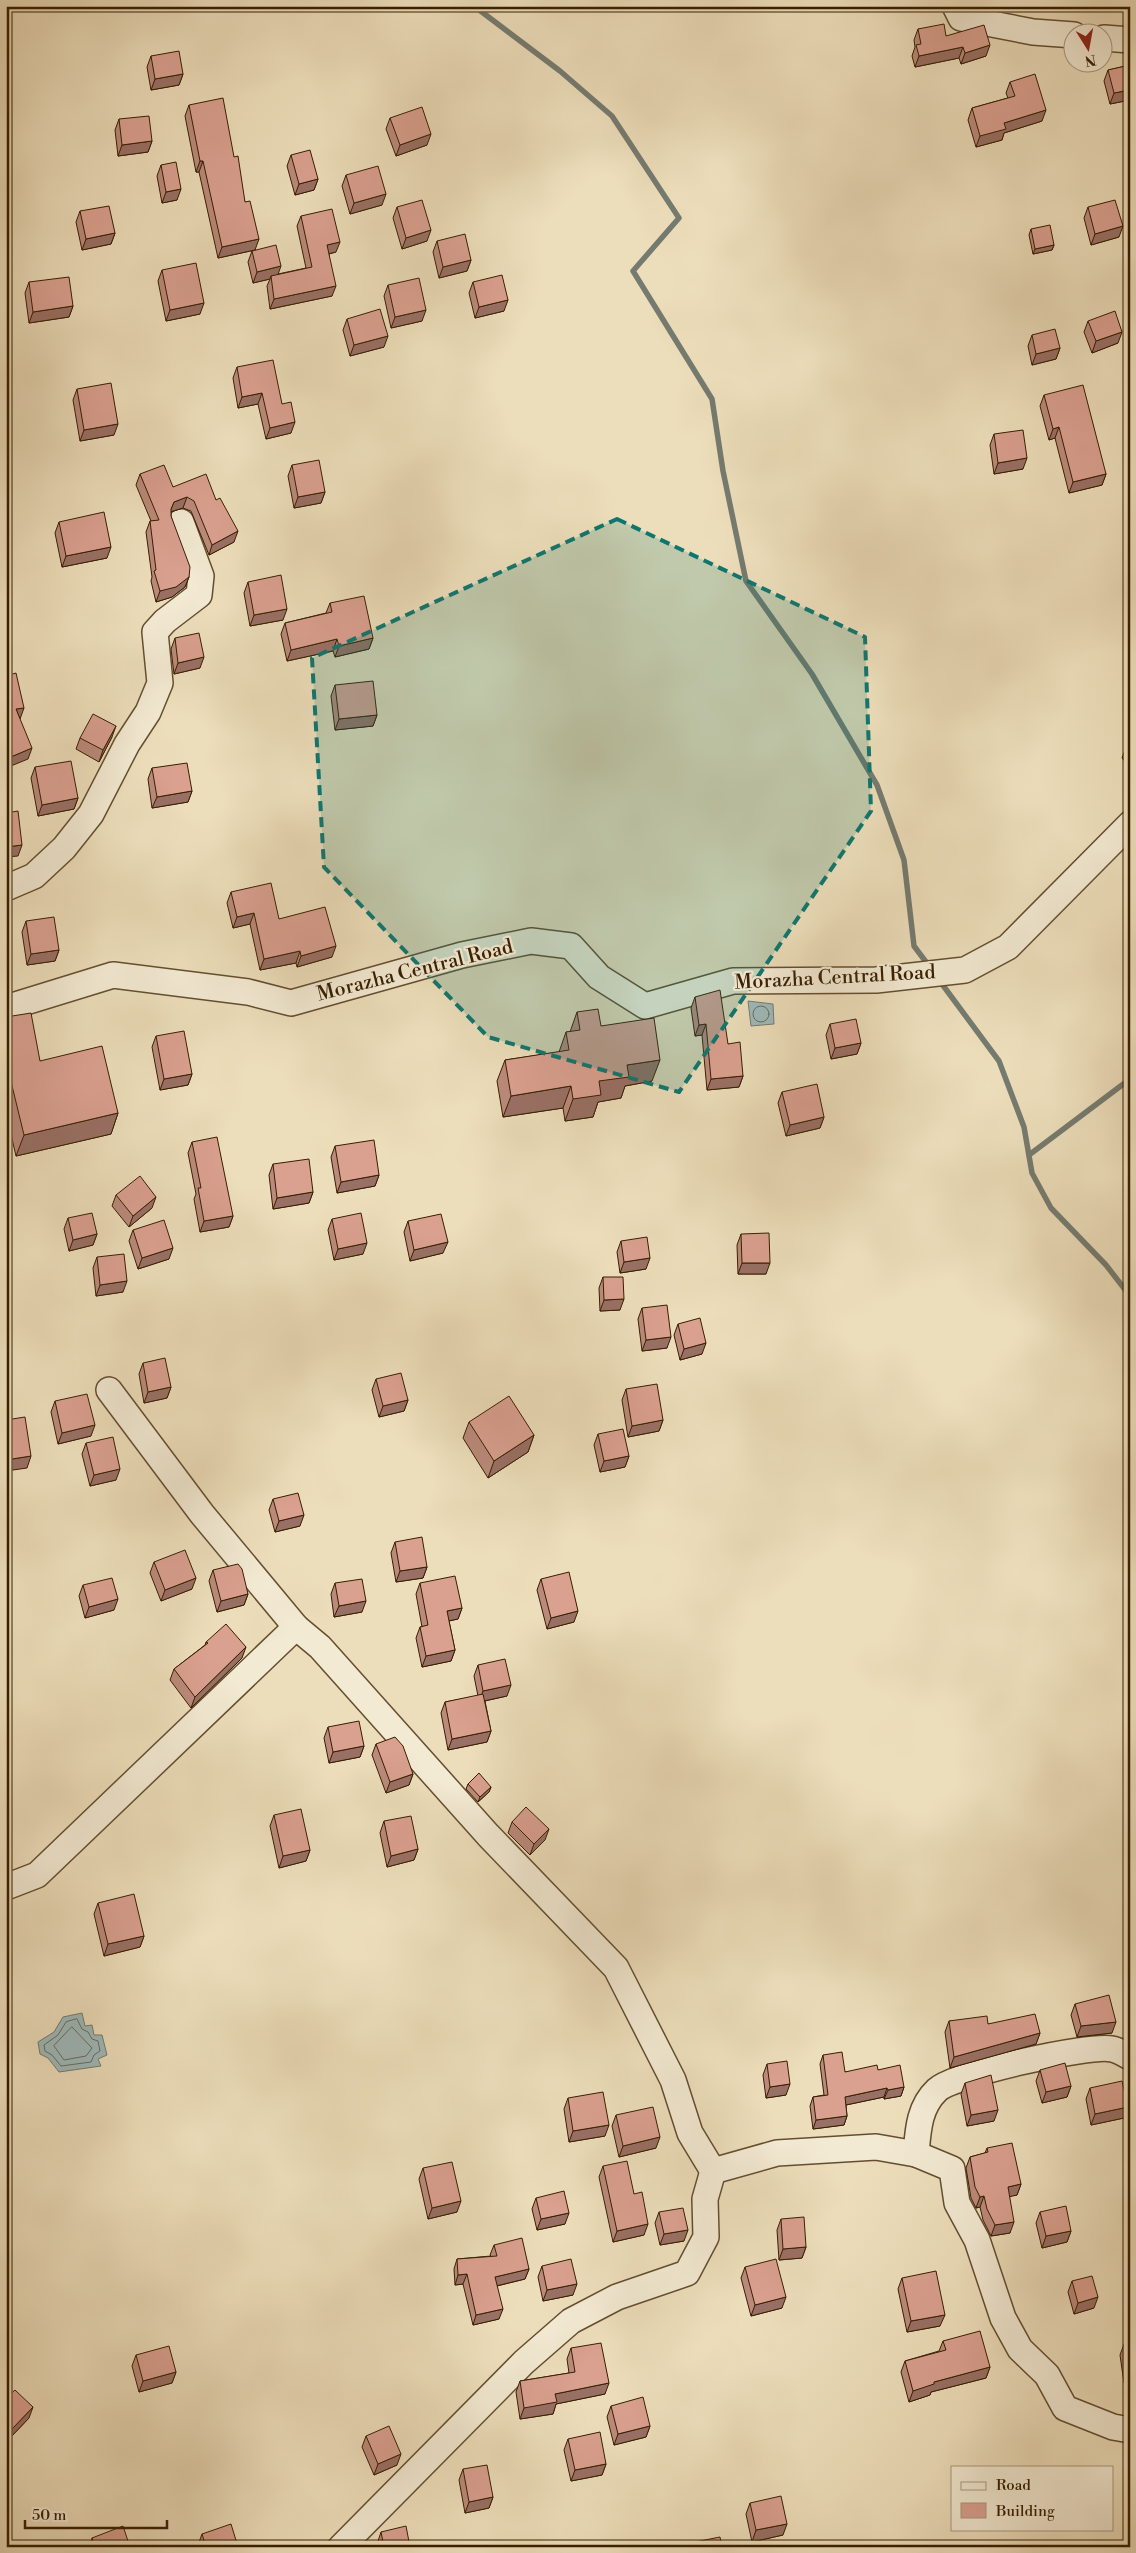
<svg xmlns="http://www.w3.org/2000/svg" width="1136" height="2553" font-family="'Libre Bodoni',serif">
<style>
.water{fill:#9eb9bb;stroke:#757b70}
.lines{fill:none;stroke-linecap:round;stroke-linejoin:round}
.shore{stroke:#6a6c5e;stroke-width:1}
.stream{stroke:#757b70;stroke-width:5.5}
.minor-casing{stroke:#644e2f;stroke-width:28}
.minor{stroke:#f3ead3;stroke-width:25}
.wall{fill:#bb8a7c;stroke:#371e00}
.shaded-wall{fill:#997065;stroke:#371e00}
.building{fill:#daa090;stroke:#371e00}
.marked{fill:#0f766e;fill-opacity:0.2;stroke:#0f766e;stroke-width:4;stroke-dasharray:10 6;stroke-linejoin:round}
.labels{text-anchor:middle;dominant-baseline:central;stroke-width:4.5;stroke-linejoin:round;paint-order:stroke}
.street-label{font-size:20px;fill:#371e00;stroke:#f3ead3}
</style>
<rect width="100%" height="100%" fill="#eddebb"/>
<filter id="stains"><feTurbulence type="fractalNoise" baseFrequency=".004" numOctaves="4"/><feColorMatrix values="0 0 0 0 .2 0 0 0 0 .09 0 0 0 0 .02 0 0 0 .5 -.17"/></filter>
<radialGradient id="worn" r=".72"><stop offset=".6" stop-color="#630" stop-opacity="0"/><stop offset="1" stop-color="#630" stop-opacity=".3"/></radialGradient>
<g class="water">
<path d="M 748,1001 L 773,1004 L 774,1024 L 751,1026 Z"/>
<path d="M 82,2013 L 85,2026 L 92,2025 L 94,2035 L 102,2035 L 107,2055 L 98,2059 L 101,2066 L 59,2072 L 48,2058 L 40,2054 L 38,2042 L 54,2032 L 63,2017 Z"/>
</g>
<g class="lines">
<g class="shore">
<circle cx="761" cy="1014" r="8"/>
<path d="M 77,2019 L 82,2029 L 88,2032 L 92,2039 L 98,2041 L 100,2051 L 94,2055 L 91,2062 L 61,2066 L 52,2055 L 45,2051 L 44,2045 L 58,2035 L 66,2022 Z"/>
<path d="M 72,2027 L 92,2048 L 86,2056 L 64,2060 L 54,2046 Z"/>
</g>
<g class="stream">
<path d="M 474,6 L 560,71 L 612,116 L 679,218 L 633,271 L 712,399 L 723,471 L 746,581 L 812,674 L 877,785 L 904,860 L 914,946 L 929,966"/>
<path d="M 939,980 L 999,1061 L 1024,1127 L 1032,1173 L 1051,1208 L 1106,1265 L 1130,1296"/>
<path d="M 1029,1155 L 1130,1079"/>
</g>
<defs>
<g id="minor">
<path d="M 955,6 L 961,18 L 1033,32 L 1074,35"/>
<path d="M 1104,38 L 1130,40"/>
<path d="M 6,888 L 34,876 L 64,848 L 91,814 L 127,744 L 148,712 L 160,683 L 155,632 L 165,621 L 199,595 L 201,576 L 181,522"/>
<path d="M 6,1008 L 113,975 L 248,992 L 291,1003 L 462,955 L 531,941 L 571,946 L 599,977 L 645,1006 L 733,981 L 876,980 L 965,970 L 1008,947 L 1130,824"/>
<path d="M 109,1390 L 202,1514 L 296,1627 L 320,1647 L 488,1835 L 616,1968 L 673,2080 L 690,2133 L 713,2171"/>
<path d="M 6,1887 L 37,1875 L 296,1627"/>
<path d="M 916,2154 C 918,2130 919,2107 937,2090 C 954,2074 1089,2044 1112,2049 C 1118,2050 1124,2054 1130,2057"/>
<path d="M 341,2547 L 524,2362 L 571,2321 L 617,2297 L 687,2273 L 706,2237 L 705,2199 L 713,2171 L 777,2153 L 876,2147 L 916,2154 L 952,2169 L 957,2203 L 977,2240 L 1003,2318 L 1020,2349 L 1047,2375 L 1065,2408 L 1113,2427 L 1130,2430"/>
</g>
</defs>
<use href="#minor" class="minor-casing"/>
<use href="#minor" class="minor"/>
</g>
<g class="wall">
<path d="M 918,29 L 946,36 L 986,56 L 961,64 L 959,58 L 915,67 L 912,56 L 915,47 L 914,40 Z"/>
<path d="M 151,56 L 183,74 L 179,85 L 151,90 L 147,67 Z"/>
<path d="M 1130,65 L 1130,100 L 1110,104 L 1104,81 L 1108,70 Z"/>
<path d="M 1010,82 L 1042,121 L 1004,133 L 1002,140 L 976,147 L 968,120 L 972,108 L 1008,98 L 1006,93 Z"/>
<path d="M 189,105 L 245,202 L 255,250 L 218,258 L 199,172 L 196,172 L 185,116 Z"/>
<path d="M 390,118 L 427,145 L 396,156 L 386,129 Z"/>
<path d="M 119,119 L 152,141 L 148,152 L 118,156 L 115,130 Z"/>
<path d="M 291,155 L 318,179 L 314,190 L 295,195 L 287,166 Z"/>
<path d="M 161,165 L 177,200 L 162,203 L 157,176 Z"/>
<path d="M 346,175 L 382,205 L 350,214 L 342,186 Z"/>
<path d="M 397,207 L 427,241 L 402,249 L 393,218 Z"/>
<path d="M 1088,207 L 1119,237 L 1091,245 L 1084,218 Z"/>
<path d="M 80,211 L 115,233 L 111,244 L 82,250 L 76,222 Z"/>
<path d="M 301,216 L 336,252 L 329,254 L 332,296 L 270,309 L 267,286 L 270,279 L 253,283 L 248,262 L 252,251 L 278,274 L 306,268 L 297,226 Z"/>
<path d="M 1031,229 L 1054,245 L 1052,250 L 1033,254 L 1029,235 Z"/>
<path d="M 437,241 L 471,260 L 467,271 L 439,278 L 433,252 Z"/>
<path d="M 162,270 L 200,314 L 166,321 L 158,281 Z"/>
<path d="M 29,282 L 73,306 L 69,317 L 29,323 L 25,293 Z"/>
<path d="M 473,282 L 504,311 L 475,318 L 469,293 Z"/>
<path d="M 388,285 L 422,321 L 391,328 L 384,296 Z"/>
<path d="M 347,319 L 384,347 L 350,356 L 343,330 Z"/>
<path d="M 1088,321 L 1118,343 L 1092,353 L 1084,332 Z"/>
<path d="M 1032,335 L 1060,348 L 1056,359 L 1032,365 L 1028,346 Z"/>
<path d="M 237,367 L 282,404 L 291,433 L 266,439 L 258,404 L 238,408 L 233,378 Z"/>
<path d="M 77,389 L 114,435 L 80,441 L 73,400 Z"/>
<path d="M 1044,395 L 1106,474 L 1102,485 L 1069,493 L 1055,438 L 1049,440 L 1040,406 Z"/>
<path d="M 994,434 L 1023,469 L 994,474 L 990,445 Z"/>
<path d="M 292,465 L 325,492 L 321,503 L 294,508 L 288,476 Z"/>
<path d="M 140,474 L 173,487 L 216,500 L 234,542 L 209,555 L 191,511 L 183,508 L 171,512 L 171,516 L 189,577 L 185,587 L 172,597 L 156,602 L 151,581 L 152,577 L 146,532 L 150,521 L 151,521 L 136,485 Z"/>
<path d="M 59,522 L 107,558 L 62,567 L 55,533 Z"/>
<path d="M 248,582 L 283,620 L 250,626 L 244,593 Z"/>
<path d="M 330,603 L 373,638 L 369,649 L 335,657 L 333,651 L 287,661 L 281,634 L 285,623 L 326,613 Z"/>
<path d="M 175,638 L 200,668 L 174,674 L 171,649 Z"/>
<path d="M 335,685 L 377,715 L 373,726 L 335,730 L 331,696 Z"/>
<path d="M 112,737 L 99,762 L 76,749 L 80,738 Z"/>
<path d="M 1130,744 L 1130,767 L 1122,758 L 1126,747 Z"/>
<path d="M 35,767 L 78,798 L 74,809 L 38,816 L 31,778 Z"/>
<path d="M 152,768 L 192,791 L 188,802 L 152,808 L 148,779 Z"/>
<path d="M 231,892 L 279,919 L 332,957 L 297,967 L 296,963 L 260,970 L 250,924 L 233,928 L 227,903 Z"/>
<path d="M 26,921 L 59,950 L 55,961 L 27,965 L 22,932 Z"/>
<path d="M 695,997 L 728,1044 L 743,1076 L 739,1087 L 707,1090 L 702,1035 L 695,1036 L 691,1008 Z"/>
<path d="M 577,1012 L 601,1026 L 652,1081 L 625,1086 L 621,1098 L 598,1102 L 593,1117 L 565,1121 L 563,1108 L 503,1117 L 497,1081 L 505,1060 L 559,1052 L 566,1032 L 570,1032 Z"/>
<path d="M 6,1017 L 40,1061 L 118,1113 L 111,1134 L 16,1156 L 6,1113 Z"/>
<path d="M 830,1024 L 861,1043 L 857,1054 L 831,1059 L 826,1035 Z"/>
<path d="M 156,1036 L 192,1074 L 188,1085 L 160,1090 L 152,1047 Z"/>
<path d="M 782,1092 L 824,1117 L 820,1128 L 786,1136 L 778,1103 Z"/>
<path d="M 192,1142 L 233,1216 L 229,1227 L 200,1232 L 194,1199 L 196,1194 L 188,1153 Z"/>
<path d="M 335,1146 L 379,1175 L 375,1186 L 337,1193 L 331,1157 Z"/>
<path d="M 273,1164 L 313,1192 L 309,1203 L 273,1209 L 269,1175 Z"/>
<path d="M 116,1195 L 152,1208 L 129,1227 L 112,1206 Z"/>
<path d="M 68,1218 L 97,1234 L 93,1245 L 69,1251 L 64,1229 Z"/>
<path d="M 332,1219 L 363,1254 L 334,1260 L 328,1230 Z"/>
<path d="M 408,1221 L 443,1253 L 410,1261 L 404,1232 Z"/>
<path d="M 133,1230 L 169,1259 L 138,1269 L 129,1241 Z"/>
<path d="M 741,1234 L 766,1274 L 738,1274 L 737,1245 Z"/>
<path d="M 621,1241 L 646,1269 L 620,1273 L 617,1252 Z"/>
<path d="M 97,1257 L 123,1292 L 96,1296 L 93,1268 Z"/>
<path d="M 603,1277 L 620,1310 L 600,1311 L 599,1288 Z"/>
<path d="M 642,1308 L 667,1348 L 642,1351 L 638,1319 Z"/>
<path d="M 678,1324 L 702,1354 L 680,1360 L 674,1335 Z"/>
<path d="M 143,1363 L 171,1387 L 167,1398 L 144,1403 L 139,1374 Z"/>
<path d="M 376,1379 L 408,1400 L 404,1411 L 379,1417 L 372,1390 Z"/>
<path d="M 626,1389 L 663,1420 L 659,1431 L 628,1437 L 622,1400 Z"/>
<path d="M 55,1401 L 91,1436 L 58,1444 L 51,1412 Z"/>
<path d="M 469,1422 L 534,1435 L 528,1452 L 488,1478 L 463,1438 Z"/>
<path d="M 598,1434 L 629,1456 L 625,1467 L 600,1472 L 594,1445 Z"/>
<path d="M 86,1443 L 116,1480 L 90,1486 L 82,1454 Z"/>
<path d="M 273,1499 L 300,1526 L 275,1532 L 269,1510 Z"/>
<path d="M 395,1542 L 427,1567 L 423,1578 L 396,1582 L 391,1553 Z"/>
<path d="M 154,1562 L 192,1589 L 161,1601 L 150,1573 Z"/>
<path d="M 213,1570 L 248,1594 L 244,1605 L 217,1612 L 209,1581 Z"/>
<path d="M 541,1579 L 574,1622 L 547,1629 L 537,1590 Z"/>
<path d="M 335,1583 L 362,1612 L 334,1617 L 331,1594 Z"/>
<path d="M 420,1583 L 462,1608 L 458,1619 L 449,1621 L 455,1650 L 451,1661 L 422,1667 L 416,1638 L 420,1627 L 422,1627 L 416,1594 Z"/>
<path d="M 83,1585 L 114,1610 L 85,1618 L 79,1596 Z"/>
<path d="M 206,1642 L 242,1658 L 191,1708 L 170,1680 L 174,1669 L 205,1645 Z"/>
<path d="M 478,1665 L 507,1696 L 485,1701 L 491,1731 L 487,1742 L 448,1750 L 441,1713 L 445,1702 L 478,1696 L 474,1676 Z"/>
<path d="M 328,1727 L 364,1746 L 360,1757 L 329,1763 L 324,1738 Z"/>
<path d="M 376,1744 L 413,1774 L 409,1785 L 386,1793 L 372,1755 Z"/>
<path d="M 468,1784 L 491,1787 L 489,1792 L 478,1802 L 466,1789 Z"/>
<path d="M 274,1815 L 310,1850 L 306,1861 L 279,1868 L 270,1826 Z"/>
<path d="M 384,1821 L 418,1849 L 414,1860 L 387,1867 L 380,1833 Z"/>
<path d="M 512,1822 L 545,1840 L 530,1855 L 508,1833 Z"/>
<path d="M 98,1903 L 144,1936 L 140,1947 L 104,1956 L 94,1914 Z"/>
<path d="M 1075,2004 L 1112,2033 L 1077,2037 L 1071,2015 Z"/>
<path d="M 949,2021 L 988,2024 L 1040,2033 L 1036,2044 L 950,2068 L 945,2032 Z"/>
<path d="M 823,2055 L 845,2072 L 878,2070 L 904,2087 L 901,2096 L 884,2099 L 884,2097 L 846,2105 L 847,2116 L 844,2125 L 813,2129 L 810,2106 L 813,2097 L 824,2095 L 820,2064 Z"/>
<path d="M 767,2064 L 786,2095 L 766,2098 L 763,2075 Z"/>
<path d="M 1040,2070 L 1071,2086 L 1067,2097 L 1042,2103 L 1036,2081 Z"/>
<path d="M 965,2083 L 994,2121 L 967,2126 L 961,2094 Z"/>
<path d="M 1090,2088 L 1124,2118 L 1091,2125 L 1086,2099 Z"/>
<path d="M 568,2098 L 605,2136 L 569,2142 L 564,2109 Z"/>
<path d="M 616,2115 L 656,2148 L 619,2157 L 612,2126 Z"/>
<path d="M 987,2148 L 1021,2184 L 1017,2195 L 1009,2196 L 1010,2233 L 991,2236 L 983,2220 L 980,2207 L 976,2208 L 971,2198 L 966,2168 L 970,2157 L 985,2153 Z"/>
<path d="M 603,2166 L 634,2194 L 644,2235 L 613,2242 L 599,2177 Z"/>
<path d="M 423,2168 L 457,2212 L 428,2219 L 419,2179 Z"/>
<path d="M 536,2198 L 565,2224 L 537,2230 L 532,2209 Z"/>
<path d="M 659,2212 L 684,2241 L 660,2245 L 655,2223 Z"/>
<path d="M 1040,2212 L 1071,2231 L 1067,2242 L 1042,2248 L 1036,2223 Z"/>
<path d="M 781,2219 L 806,2247 L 802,2258 L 779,2260 L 777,2230 Z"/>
<path d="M 494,2245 L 529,2269 L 525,2279 L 497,2286 L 499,2319 L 473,2325 L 463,2284 L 455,2285 L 454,2269 L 457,2259 L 491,2256 L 490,2255 Z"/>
<path d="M 542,2266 L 573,2295 L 543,2301 L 538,2277 Z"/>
<path d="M 745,2267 L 782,2308 L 751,2316 L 741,2278 Z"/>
<path d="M 902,2278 L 940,2326 L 907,2332 L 898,2289 Z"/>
<path d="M 1072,2281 L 1094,2308 L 1074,2314 L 1068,2292 Z"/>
<path d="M 943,2341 L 990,2367 L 986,2378 L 931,2392 L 930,2395 L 909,2402 L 901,2372 L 905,2361 L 939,2351 Z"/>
<path d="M 1130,2343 L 1130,2383 L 1124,2383 L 1120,2355 L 1124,2344 Z"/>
<path d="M 571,2348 L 605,2394 L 556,2404 L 553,2414 L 520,2419 L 516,2392 L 520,2381 L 569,2373 L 567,2359 Z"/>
<path d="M 136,2355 L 176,2372 L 172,2383 L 139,2392 L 132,2366 Z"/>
<path d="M 6,2398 L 29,2418 L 8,2440 L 6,2438 Z"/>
<path d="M 611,2406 L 650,2426 L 646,2437 L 614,2445 L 607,2417 Z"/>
<path d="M 366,2436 L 397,2465 L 374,2475 L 362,2447 Z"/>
<path d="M 568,2439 L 606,2464 L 602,2475 L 571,2481 L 564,2450 Z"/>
<path d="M 463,2469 L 493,2497 L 489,2508 L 465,2513 L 459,2480 Z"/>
<path d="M 750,2503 L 783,2535 L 752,2542 L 746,2514 Z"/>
<path d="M 381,2532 L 410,2547 L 379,2547 L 378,2541 Z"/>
<path d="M 202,2534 L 238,2547 L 198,2547 L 198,2545 Z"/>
<path d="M 92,2538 L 130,2547 L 89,2547 Z"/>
</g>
<g class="shaded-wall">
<path d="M 1027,6 L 1056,6 L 1056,7 L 1026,10 Z"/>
<path d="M 990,45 L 986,56 L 961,64 L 965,53 Z"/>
<path d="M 963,47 L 959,58 L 915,67 L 919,56 Z"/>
<path d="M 183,74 L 179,85 L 151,90 L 155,79 Z"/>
<path d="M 1130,90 L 1130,100 L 1110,104 L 1114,93 Z"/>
<path d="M 1046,110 L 1042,121 L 1004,133 L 1002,140 L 976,147 L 980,136 L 1004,123 Z"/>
<path d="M 431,134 L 427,145 L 396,156 L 400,145 Z"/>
<path d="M 152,141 L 148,152 L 118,156 L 122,145 Z"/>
<path d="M 200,161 L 203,161 L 199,172 L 196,172 Z"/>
<path d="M 318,179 L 314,190 L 295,195 L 299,184 Z"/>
<path d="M 181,189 L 177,200 L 162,203 L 166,192 Z"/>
<path d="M 386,194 L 382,205 L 350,214 L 354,203 Z"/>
<path d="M 1123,226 L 1119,237 L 1091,245 L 1095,234 Z"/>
<path d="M 431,230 L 427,241 L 402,249 L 406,238 Z"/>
<path d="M 115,233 L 111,244 L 82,250 L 86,239 Z"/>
<path d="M 259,239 L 255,250 L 218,258 L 222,247 Z"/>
<path d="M 340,242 L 336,252 L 324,255 L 327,245 Z"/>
<path d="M 1054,245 L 1052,250 L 1033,254 L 1035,249 Z"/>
<path d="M 471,260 L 467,271 L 439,278 L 443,267 Z"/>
<path d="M 281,266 L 277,277 L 271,276 L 270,279 L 253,283 L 257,272 Z"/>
<path d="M 336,286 L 332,296 L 270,309 L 274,299 Z"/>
<path d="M 508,300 L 504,311 L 475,318 L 479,307 Z"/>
<path d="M 204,303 L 200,314 L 166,321 L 170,310 Z"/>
<path d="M 73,306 L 69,317 L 29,323 L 33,312 Z"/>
<path d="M 426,310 L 422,321 L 391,328 L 395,317 Z"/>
<path d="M 1122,332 L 1118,343 L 1092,353 L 1096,341 Z"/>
<path d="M 388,336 L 384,347 L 350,356 L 354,345 Z"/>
<path d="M 1060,348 L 1056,359 L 1032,365 L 1036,354 Z"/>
<path d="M 262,393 L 258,404 L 238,408 L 242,397 Z"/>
<path d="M 295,422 L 291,433 L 266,439 L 270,428 Z"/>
<path d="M 118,424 L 114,435 L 80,441 L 84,430 Z"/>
<path d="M 1059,427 L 1055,438 L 1049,440 L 1053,429 Z"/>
<path d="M 1027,458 L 1023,469 L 994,474 L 998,463 Z"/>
<path d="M 1106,474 L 1102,485 L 1069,493 L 1073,482 Z"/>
<path d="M 325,492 L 321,503 L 294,508 L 298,497 Z"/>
<path d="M 187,497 L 183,508 L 170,512 L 171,509 L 174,502 Z"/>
<path d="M 238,531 L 234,542 L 209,555 L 212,545 Z"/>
<path d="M 111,547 L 107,558 L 62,567 L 66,556 Z"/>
<path d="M 189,577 L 185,587 L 172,597 L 156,602 L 160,591 Z"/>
<path d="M 287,609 L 283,620 L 250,626 L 254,615 Z"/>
<path d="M 373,638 L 369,649 L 335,657 L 339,646 Z"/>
<path d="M 337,639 L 333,651 L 287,661 L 291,650 Z"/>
<path d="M 204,657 L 200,668 L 174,674 L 178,663 Z"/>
<path d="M 24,708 L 20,719 L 16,709 Z"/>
<path d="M 377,715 L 373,726 L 335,730 L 339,719 Z"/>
<path d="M 116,726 L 112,737 L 99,762 L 103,750 Z"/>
<path d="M 32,748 L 28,759 L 6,768 L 6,759 Z"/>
<path d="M 192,791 L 188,802 L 152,808 L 157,797 Z"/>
<path d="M 78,798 L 74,809 L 38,816 L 42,805 Z"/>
<path d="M 22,845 L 18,856 L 6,857 L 6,847 Z"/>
<path d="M 254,913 L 250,924 L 233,928 L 237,917 Z"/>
<path d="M 336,946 L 332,957 L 297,967 L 301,956 Z"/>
<path d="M 59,950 L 55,961 L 27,965 L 31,954 Z"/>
<path d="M 300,951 L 296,963 L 260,970 L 264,959 Z"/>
<path d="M 706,1024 L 702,1035 L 695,1036 L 699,1025 Z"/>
<path d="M 861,1043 L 857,1054 L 831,1059 L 835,1048 Z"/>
<path d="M 660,1060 L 652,1081 L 625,1086 L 621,1098 L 598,1102 L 593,1117 L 565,1121 L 573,1099 L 599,1081 L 627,1065 Z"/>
<path d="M 192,1074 L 188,1085 L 160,1090 L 164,1079 Z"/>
<path d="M 743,1076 L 739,1087 L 707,1090 L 711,1079 Z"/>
<path d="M 571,1086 L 563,1108 L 503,1117 L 511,1096 Z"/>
<path d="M 118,1113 L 111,1134 L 16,1156 L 24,1135 Z"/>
<path d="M 824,1117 L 820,1128 L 786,1136 L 790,1125 Z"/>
<path d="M 379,1175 L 375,1186 L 337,1193 L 341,1182 Z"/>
<path d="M 313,1192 L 309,1203 L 273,1209 L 277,1198 Z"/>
<path d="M 156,1197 L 152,1208 L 129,1227 L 133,1216 Z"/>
<path d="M 233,1216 L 229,1227 L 200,1232 L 204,1221 Z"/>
<path d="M 97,1234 L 93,1245 L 69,1251 L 73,1240 Z"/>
<path d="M 448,1242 L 443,1253 L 410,1261 L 414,1250 Z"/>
<path d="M 367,1243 L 363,1254 L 334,1260 L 338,1249 Z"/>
<path d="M 173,1248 L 169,1259 L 138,1269 L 142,1258 Z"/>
<path d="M 650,1258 L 646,1269 L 620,1273 L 624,1262 Z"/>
<path d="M 742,1263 L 770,1263 L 766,1274 L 738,1274 Z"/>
<path d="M 127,1281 L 123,1292 L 96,1296 L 100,1285 Z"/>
<path d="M 624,1299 L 620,1310 L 600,1311 L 604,1300 Z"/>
<path d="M 671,1337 L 667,1348 L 642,1351 L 646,1340 Z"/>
<path d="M 706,1343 L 702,1354 L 680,1360 L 684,1349 Z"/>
<path d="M 171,1387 L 167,1398 L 144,1403 L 148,1392 Z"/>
<path d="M 408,1400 L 404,1411 L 379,1417 L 383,1406 Z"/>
<path d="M 663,1420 L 659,1431 L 628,1437 L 632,1426 Z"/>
<path d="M 95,1425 L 91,1436 L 58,1444 L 62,1433 Z"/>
<path d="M 534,1435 L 528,1452 L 488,1478 L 494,1461 Z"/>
<path d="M 31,1456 L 27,1468 L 6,1471 L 6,1460 Z"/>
<path d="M 629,1456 L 625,1467 L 600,1472 L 604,1461 Z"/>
<path d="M 120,1469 L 116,1480 L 90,1486 L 94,1475 Z"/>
<path d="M 304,1515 L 300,1526 L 275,1532 L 279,1521 Z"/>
<path d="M 427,1567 L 423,1578 L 396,1582 L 400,1571 Z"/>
<path d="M 196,1578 L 192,1589 L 161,1601 L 165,1590 Z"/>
<path d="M 248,1594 L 244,1605 L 217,1612 L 221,1601 Z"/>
<path d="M 118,1599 L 114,1610 L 85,1618 L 89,1607 Z"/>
<path d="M 366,1601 L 362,1612 L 334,1617 L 339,1606 Z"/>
<path d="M 462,1608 L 458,1619 L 443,1622 L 447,1611 Z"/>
<path d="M 578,1611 L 574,1622 L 547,1629 L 551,1618 Z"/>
<path d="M 246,1647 L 242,1658 L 191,1708 L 195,1697 Z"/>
<path d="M 455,1650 L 451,1661 L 422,1667 L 426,1656 Z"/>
<path d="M 511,1685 L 507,1696 L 479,1702 L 483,1691 Z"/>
<path d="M 491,1731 L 487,1742 L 448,1750 L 452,1739 Z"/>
<path d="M 364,1746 L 360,1757 L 329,1763 L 333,1752 Z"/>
<path d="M 413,1774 L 409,1785 L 386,1793 L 390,1782 Z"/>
<path d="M 491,1787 L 489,1792 L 478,1802 L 480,1797 Z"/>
<path d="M 549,1829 L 545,1840 L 530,1855 L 534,1844 Z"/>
<path d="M 418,1849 L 414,1860 L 387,1867 L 391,1856 Z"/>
<path d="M 310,1850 L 306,1861 L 279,1868 L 283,1856 Z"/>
<path d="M 144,1936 L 140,1947 L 104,1956 L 108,1944 Z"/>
<path d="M 1116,2022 L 1112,2033 L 1077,2037 L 1081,2026 Z"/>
<path d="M 1040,2033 L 1036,2044 L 950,2068 L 954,2057 Z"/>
<path d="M 6,2057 L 9,2057 L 6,2064 Z"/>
<path d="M 790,2084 L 786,2095 L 766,2098 L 770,2087 Z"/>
<path d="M 1071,2086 L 1067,2097 L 1042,2103 L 1046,2092 Z"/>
<path d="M 904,2087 L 901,2096 L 884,2099 L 888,2090 Z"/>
<path d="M 887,2088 L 884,2097 L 841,2106 L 845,2097 Z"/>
<path d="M 1128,2107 L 1124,2118 L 1091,2125 L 1095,2114 Z"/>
<path d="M 998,2110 L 994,2121 L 967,2126 L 971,2115 Z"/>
<path d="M 847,2116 L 844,2125 L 813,2129 L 816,2120 Z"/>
<path d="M 609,2125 L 605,2136 L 569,2142 L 573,2131 Z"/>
<path d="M 660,2137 L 656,2148 L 619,2157 L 623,2146 Z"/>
<path d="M 1021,2184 L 1017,2195 L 1004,2198 L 1008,2187 Z"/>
<path d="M 984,2196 L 980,2207 L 976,2208 L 980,2197 Z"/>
<path d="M 461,2201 L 457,2212 L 428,2219 L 432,2208 Z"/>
<path d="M 569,2213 L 565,2224 L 537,2230 L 541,2219 Z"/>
<path d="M 1014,2222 L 1010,2233 L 991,2236 L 995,2225 Z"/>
<path d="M 648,2224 L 644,2235 L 613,2242 L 617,2231 Z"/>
<path d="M 688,2230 L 684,2241 L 660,2245 L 664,2234 Z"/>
<path d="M 1071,2231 L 1067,2242 L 1042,2248 L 1046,2236 Z"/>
<path d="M 806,2247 L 802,2258 L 779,2260 L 783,2249 Z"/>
<path d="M 529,2269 L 525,2279 L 492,2287 L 495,2277 Z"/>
<path d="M 467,2274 L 463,2284 L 455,2285 L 458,2275 Z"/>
<path d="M 577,2284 L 573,2295 L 543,2301 L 547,2290 Z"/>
<path d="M 786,2297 L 782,2308 L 751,2316 L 755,2305 Z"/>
<path d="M 1098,2297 L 1094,2308 L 1074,2314 L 1078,2303 Z"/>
<path d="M 503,2309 L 499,2319 L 473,2325 L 476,2315 Z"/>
<path d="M 945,2315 L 940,2326 L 907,2332 L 911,2321 Z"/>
<path d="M 990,2367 L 986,2378 L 931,2392 L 930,2395 L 909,2402 L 913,2391 L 934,2382 Z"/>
<path d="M 176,2372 L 172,2383 L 139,2392 L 143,2381 Z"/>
<path d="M 1128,2372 L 1130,2372 L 1130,2383 L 1124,2383 Z"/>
<path d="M 609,2383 L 605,2394 L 556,2404 L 553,2414 L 520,2419 L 524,2408 L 555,2394 Z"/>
<path d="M 33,2407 L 29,2418 L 8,2440 L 12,2429 Z"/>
<path d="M 650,2426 L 646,2437 L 614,2445 L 618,2434 Z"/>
<path d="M 401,2454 L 397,2465 L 374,2475 L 378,2464 Z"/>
<path d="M 606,2464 L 602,2475 L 571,2481 L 575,2470 Z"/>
<path d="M 493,2497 L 489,2508 L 465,2513 L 469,2502 Z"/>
<path d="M 787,2524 L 783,2535 L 752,2542 L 756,2530 Z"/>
</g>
<g class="building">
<path d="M 944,24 L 946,36 L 984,25 L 990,45 L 965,53 L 963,47 L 919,56 L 916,45 L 921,44 L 918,29 Z"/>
<path d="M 179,51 L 183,74 L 155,79 L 151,56 Z"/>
<path d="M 1130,65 L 1130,90 L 1114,93 L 1108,70 Z"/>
<path d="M 1035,74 L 1046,110 L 1004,123 L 1006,129 L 980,136 L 972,108 L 1015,96 L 1010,82 Z"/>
<path d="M 223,98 L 234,157 L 238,156 L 245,202 L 250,201 L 259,239 L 222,247 L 203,161 L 200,161 L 189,105 Z"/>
<path d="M 422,107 L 431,134 L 400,145 L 390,118 Z"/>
<path d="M 149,116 L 152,141 L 122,145 L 119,119 Z"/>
<path d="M 310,150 L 318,179 L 299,184 L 291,155 Z"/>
<path d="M 176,162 L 181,189 L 166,192 L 161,165 Z"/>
<path d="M 378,166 L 386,194 L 354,203 L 346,175 Z"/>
<path d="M 422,200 L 431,230 L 406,238 L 397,207 Z"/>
<path d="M 1115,200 L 1123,226 L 1095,234 L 1088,207 Z"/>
<path d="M 109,206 L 115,233 L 86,239 L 80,211 Z"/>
<path d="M 332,209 L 340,242 L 327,245 L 336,286 L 274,299 L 271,276 L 312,267 L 301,216 Z"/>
<path d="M 1050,225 L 1054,245 L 1035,249 L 1031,229 Z"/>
<path d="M 465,234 L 471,260 L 443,267 L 437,241 Z"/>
<path d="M 276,245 L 281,266 L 257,272 L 252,251 Z"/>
<path d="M 196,263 L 204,303 L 170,310 L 162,270 Z"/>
<path d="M 502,275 L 508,300 L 479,307 L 473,282 Z"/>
<path d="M 69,277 L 73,306 L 33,312 L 29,282 Z"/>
<path d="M 419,278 L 426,310 L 395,317 L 388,285 Z"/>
<path d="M 380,309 L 388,336 L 354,345 L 347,319 Z"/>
<path d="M 1115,311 L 1122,332 L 1096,341 L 1088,321 Z"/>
<path d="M 1055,329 L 1060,348 L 1036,354 L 1032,335 Z"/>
<path d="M 273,360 L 282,404 L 291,402 L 295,422 L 270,428 L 262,393 L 242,397 L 237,367 Z"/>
<path d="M 111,383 L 118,424 L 84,430 L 77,389 Z"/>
<path d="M 1083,385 L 1106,474 L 1073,482 L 1059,427 L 1053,429 L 1044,395 Z"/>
<path d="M 1023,430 L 1027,458 L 998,463 L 994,434 Z"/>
<path d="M 319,460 L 325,492 L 298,497 L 292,465 Z"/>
<path d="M 164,465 L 173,487 L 206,474 L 216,500 L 220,498 L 238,531 L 212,545 L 194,501 L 187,497 L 174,502 L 171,509 L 171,516 L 190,567 L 189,577 L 176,587 L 160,591 L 154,571 L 156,570 L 150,521 L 159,520 L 140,474 Z"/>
<path d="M 104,512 L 111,547 L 66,556 L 59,522 Z"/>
<path d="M 281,575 L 287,609 L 254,615 L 248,582 Z"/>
<path d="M 364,596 L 373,638 L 339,646 L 337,639 L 291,650 L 285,623 L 332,612 L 330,603 Z"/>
<path d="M 199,633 L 204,657 L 178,663 L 175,638 Z"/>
<path d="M 16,673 L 24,708 L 16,709 L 32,748 L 6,759 L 6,676 Z"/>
<path d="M 373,681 L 377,715 L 339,719 L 335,685 Z"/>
<path d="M 93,714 L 116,726 L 103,750 L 80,738 Z"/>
<path d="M 1130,744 L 1130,751 L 1126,747 Z"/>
<path d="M 71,761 L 78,798 L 42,805 L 35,767 Z"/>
<path d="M 187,763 L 192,791 L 157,797 L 152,768 Z"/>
<path d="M 18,811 L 22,845 L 6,847 L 6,813 Z"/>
<path d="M 271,883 L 279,919 L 325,907 L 336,946 L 301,956 L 300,951 L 264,959 L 254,913 L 237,917 L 231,892 Z"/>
<path d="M 54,917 L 59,950 L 31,954 L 26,921 Z"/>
<path d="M 720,990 L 728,1044 L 740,1042 L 743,1076 L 711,1079 L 706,1024 L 699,1025 L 695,997 Z"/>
<path d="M 598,1009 L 601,1026 L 654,1018 L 660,1060 L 627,1065 L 629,1077 L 599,1081 L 601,1095 L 573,1099 L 571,1086 L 511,1096 L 505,1060 L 569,1050 L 566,1032 L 580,1030 L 577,1012 Z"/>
<path d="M 31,1013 L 40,1061 L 102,1046 L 118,1113 L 24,1135 L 6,1061 L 6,1017 Z"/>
<path d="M 856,1019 L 861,1043 L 835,1048 L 830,1024 Z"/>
<path d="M 184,1031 L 192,1074 L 164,1079 L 156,1036 Z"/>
<path d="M 817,1084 L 824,1117 L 790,1125 L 782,1092 Z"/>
<path d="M 217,1137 L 233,1216 L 204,1221 L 198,1188 L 201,1188 L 192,1142 Z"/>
<path d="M 374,1140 L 379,1175 L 341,1182 L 335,1146 Z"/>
<path d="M 309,1159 L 313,1192 L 277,1198 L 273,1164 Z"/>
<path d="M 140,1176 L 156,1197 L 133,1216 L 116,1195 Z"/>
<path d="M 92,1213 L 97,1234 L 73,1240 L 68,1218 Z"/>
<path d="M 361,1213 L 367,1243 L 338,1249 L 332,1219 Z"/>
<path d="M 441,1214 L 448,1242 L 414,1250 L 408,1221 Z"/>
<path d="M 164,1220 L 173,1248 L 142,1258 L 133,1230 Z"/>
<path d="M 769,1233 L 770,1263 L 742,1263 L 741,1234 Z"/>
<path d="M 647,1237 L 650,1258 L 624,1262 L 621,1241 Z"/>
<path d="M 124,1254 L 127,1281 L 100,1285 L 97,1257 Z"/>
<path d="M 603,1277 L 623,1277 L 624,1299 L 604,1300 Z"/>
<path d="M 667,1305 L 671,1337 L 646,1340 L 642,1308 Z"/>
<path d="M 700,1318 L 706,1343 L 684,1349 L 678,1324 Z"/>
<path d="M 165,1358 L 171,1387 L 148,1392 L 143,1363 Z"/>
<path d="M 401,1373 L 408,1400 L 383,1406 L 376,1379 Z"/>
<path d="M 657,1384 L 663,1420 L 632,1426 L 626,1389 Z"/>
<path d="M 87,1394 L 95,1425 L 62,1433 L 55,1401 Z"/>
<path d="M 509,1396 L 534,1435 L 494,1461 L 469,1422 Z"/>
<path d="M 25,1417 L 31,1456 L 6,1460 L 6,1420 Z"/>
<path d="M 623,1429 L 629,1456 L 604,1461 L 598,1434 Z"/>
<path d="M 113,1437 L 120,1469 L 94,1475 L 86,1443 Z"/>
<path d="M 298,1493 L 304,1515 L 279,1521 L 273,1499 Z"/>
<path d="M 422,1537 L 427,1567 L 400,1571 L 395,1542 Z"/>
<path d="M 185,1550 L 196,1578 L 165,1590 L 154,1562 Z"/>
<path d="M 238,1564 L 242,1569 L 248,1594 L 221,1601 L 213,1570 Z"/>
<path d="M 569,1572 L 578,1611 L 551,1618 L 541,1579 Z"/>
<path d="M 455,1576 L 462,1608 L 447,1611 L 455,1650 L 426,1656 L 420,1627 L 428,1625 L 420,1583 Z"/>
<path d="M 112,1578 L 118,1599 L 89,1607 L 83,1585 Z"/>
<path d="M 362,1579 L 366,1601 L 339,1606 L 335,1583 Z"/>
<path d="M 226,1624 L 246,1647 L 195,1697 L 174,1669 L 208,1643 L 206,1642 Z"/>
<path d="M 505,1659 L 511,1685 L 483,1691 L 478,1665 Z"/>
<path d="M 483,1694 L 491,1731 L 452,1739 L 445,1702 Z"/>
<path d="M 359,1721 L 364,1746 L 333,1752 L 328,1727 Z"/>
<path d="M 395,1737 L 403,1746 L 413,1774 L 390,1782 L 376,1744 Z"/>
<path d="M 479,1773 L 491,1787 L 480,1797 L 468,1784 Z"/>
<path d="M 526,1807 L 549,1829 L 534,1844 L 512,1822 Z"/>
<path d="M 301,1809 L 310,1850 L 283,1856 L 274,1815 Z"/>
<path d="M 411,1816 L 418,1849 L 391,1856 L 384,1821 Z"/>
<path d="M 134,1894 L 144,1936 L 108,1944 L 98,1903 Z"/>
<path d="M 1109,1995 L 1116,2022 L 1081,2026 L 1075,2004 Z"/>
<path d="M 1035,2014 L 1040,2033 L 954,2057 L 949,2021 L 987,2016 L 988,2024 Z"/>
<path d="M 6,2038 L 9,2057 L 6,2057 Z"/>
<path d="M 842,2052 L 845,2072 L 877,2065 L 878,2070 L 900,2065 L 904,2087 L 888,2090 L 887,2088 L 845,2097 L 847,2116 L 816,2120 L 813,2097 L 828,2095 L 823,2055 Z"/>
<path d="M 787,2061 L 790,2084 L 770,2087 L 767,2064 Z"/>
<path d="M 1065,2063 L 1071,2086 L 1046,2092 L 1040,2070 Z"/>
<path d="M 991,2075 L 998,2110 L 971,2115 L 965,2083 Z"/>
<path d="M 1122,2081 L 1128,2107 L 1095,2114 L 1090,2088 Z"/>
<path d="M 603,2092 L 609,2125 L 573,2131 L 568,2098 Z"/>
<path d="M 653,2107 L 660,2137 L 623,2146 L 616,2115 Z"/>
<path d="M 1012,2143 L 1021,2184 L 1008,2187 L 1014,2222 L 995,2225 L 987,2209 L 984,2196 L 980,2197 L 975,2187 L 970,2157 L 988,2152 L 987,2148 Z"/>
<path d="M 627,2161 L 634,2194 L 642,2192 L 648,2224 L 617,2231 L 603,2166 Z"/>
<path d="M 452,2162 L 461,2201 L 432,2208 L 423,2168 Z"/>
<path d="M 564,2191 L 569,2213 L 541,2219 L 536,2198 Z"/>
<path d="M 1066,2206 L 1071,2231 L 1046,2236 L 1040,2212 Z"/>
<path d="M 683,2208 L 688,2230 L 664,2234 L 659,2212 Z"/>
<path d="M 804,2217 L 806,2247 L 783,2249 L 781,2219 Z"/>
<path d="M 522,2238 L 529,2269 L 495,2277 L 503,2309 L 476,2315 L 467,2274 L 458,2275 L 457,2259 L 497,2256 L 494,2245 Z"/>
<path d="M 571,2259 L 577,2284 L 547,2290 L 542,2266 Z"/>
<path d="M 776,2259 L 786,2297 L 755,2305 L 745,2267 Z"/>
<path d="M 936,2271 L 945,2315 L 911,2321 L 902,2278 Z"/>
<path d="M 1092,2276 L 1098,2297 L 1078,2303 L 1072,2281 Z"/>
<path d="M 980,2331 L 990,2367 L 934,2382 L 934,2384 L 913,2391 L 905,2361 L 946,2350 L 943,2341 Z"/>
<path d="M 601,2343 L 609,2383 L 555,2394 L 557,2402 L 524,2408 L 520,2381 L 575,2372 L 571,2348 Z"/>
<path d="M 1130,2343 L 1130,2372 L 1128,2372 L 1124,2344 Z"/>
<path d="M 169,2346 L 176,2372 L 143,2381 L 136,2355 Z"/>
<path d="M 15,2390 L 33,2407 L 12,2429 L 6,2424 L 6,2398 Z"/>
<path d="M 643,2397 L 650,2426 L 618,2434 L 611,2406 Z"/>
<path d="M 389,2426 L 401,2454 L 378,2464 L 366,2436 Z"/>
<path d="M 600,2432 L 606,2464 L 575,2470 L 568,2439 Z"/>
<path d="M 487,2465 L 493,2497 L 469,2502 L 463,2469 Z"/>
<path d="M 781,2496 L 787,2524 L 756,2530 L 750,2503 Z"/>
<path d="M 231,2524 L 238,2547 L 206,2547 L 202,2534 Z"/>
<path d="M 123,2526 L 130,2547 L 95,2547 L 92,2538 Z"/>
<path d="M 406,2526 L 410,2547 L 384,2547 L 381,2532 Z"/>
<path d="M 720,2537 L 722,2547 L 696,2547 L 695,2542 Z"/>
</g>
<path class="marked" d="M 617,519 L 865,637 L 871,811 L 679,1092 L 488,1037 L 324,867 L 312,658 Z"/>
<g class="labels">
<g class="street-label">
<text transform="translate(415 971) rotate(-14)">Morazha Central Road</text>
<text transform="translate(835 978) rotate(-3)">Morazha Central Road</text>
</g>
</g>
<rect width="1136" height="2553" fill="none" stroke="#eddebb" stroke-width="25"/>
<rect x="8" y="8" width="1121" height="2538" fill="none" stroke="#371e00" stroke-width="2.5"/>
<rect x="12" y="12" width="1111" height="2528" fill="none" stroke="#371e00"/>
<rect x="951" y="2466" width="162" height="65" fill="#f3ead3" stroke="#a8987f"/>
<rect x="961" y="2482" width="25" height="8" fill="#f3ead3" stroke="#a8987f"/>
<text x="996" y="2490" font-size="15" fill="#371e00">Road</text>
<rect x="961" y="2503" width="25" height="15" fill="#daa090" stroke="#a8987f"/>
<text x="996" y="2516" font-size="15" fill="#371e00">Building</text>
<g transform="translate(1088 48) rotate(169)"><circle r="24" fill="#f3ead3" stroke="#a8987f"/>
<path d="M0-4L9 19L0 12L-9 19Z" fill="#8f2418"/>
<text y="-8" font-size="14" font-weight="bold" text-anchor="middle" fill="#371e00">N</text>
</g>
<path d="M25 2520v8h142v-8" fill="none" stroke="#371e00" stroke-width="2.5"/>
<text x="32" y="2520" font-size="15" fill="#371e00" stroke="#f3ead3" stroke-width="4" paint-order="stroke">50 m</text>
<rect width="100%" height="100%" filter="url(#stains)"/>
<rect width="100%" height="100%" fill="url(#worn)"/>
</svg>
